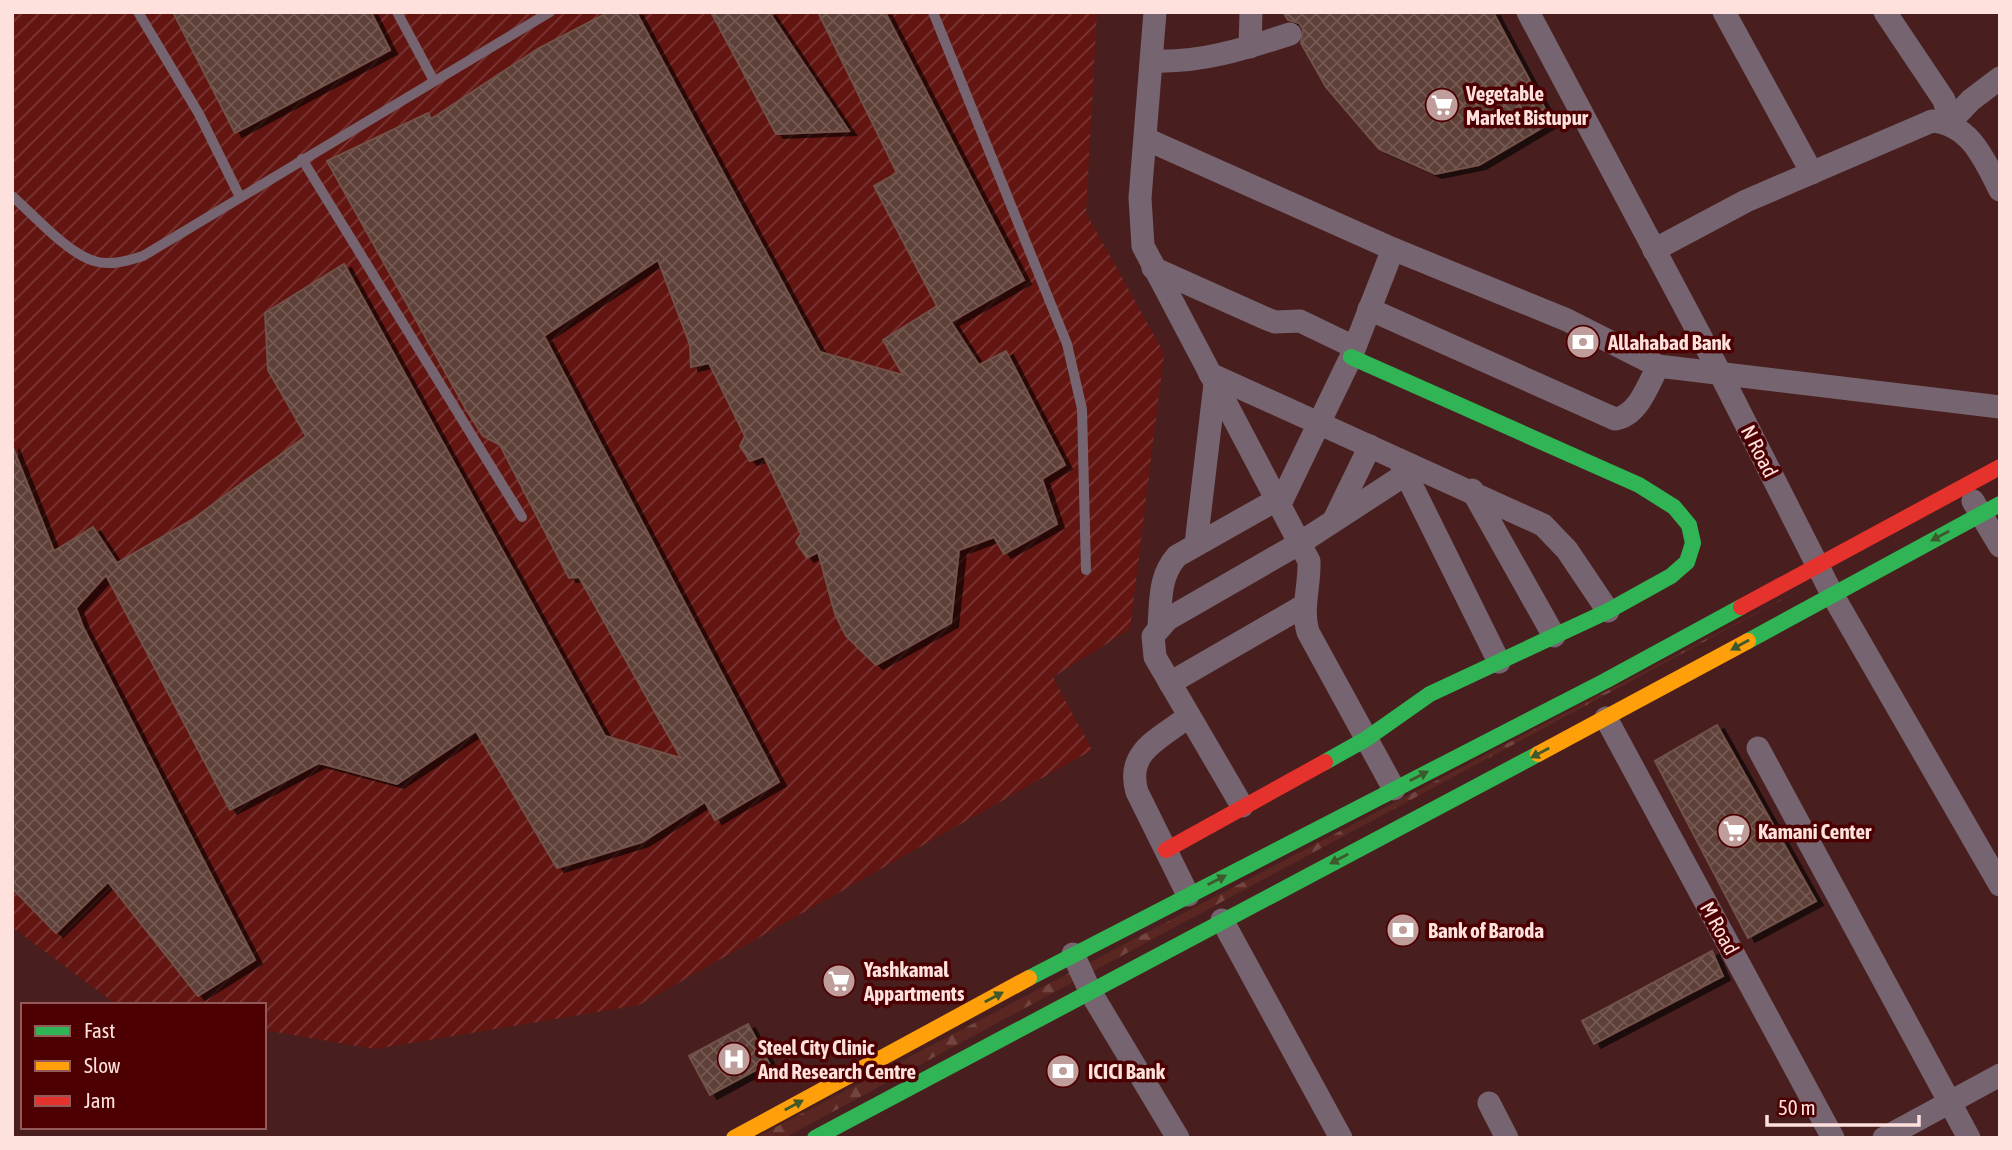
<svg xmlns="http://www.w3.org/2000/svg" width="2012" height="1150" font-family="'Asap Condensed',sans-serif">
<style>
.industrial{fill:url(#industrial-furrows)}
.forest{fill:url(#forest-firs)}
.building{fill:url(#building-cross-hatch);stroke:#72524a;stroke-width:2;filter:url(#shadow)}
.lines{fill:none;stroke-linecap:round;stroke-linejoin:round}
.lane{stroke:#766570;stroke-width:10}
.street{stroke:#766570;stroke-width:23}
.fast{stroke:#30b455;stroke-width:16}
.slow{stroke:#ff9f0a;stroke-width:16}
.jam{stroke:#e5322d;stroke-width:16}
.oneway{fill:#3e5a2c}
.labels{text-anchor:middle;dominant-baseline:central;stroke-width:7;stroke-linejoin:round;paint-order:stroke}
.poi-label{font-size:21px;font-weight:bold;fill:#fee1dd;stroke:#4d0002;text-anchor:start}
.street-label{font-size:21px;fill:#fee1dd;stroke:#4d0002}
</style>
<defs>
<pattern id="industrial-furrows" width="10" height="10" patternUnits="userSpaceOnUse" patternTransform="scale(1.75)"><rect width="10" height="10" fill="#631512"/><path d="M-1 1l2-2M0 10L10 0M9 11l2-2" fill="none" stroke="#7a3734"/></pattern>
<pattern id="forest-firs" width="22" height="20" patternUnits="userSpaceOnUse" patternTransform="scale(1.75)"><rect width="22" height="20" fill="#5a2621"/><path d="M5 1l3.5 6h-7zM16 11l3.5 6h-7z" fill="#734541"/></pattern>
<pattern id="building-cross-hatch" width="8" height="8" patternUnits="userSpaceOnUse" patternTransform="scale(1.75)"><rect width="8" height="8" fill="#5d3f37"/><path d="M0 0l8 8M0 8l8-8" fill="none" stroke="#755a54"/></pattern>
<filter id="shadow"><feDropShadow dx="7" dy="4" stdDeviation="0" flood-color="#0009"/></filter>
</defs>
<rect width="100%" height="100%" fill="#481f1e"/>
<path class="industrial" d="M 12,12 L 1097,12 L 1086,213 L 1164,353 L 1130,629 L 1053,677 L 1092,750 L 639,1005 L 375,1049 L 264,1030 L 264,1005 L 117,1005 L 12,927 Z"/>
<path class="forest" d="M 1809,585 L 784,1138 L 755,1138 Z"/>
<g class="building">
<path d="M 173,12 L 371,12 L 390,50 L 235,133 Z"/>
<path d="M 609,12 L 636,12 L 820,352 L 903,375 L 883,340 L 937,306 L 874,186 L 897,173 L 818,12 L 885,12 L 1024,280 L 951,322 L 979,365 L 1006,351 L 1065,465 L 1042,479 L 1057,524 L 1004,554 L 994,537 L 959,550 L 951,623 L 876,665 L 846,636 L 835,614 L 818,552 L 807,558 L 796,542 L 801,534 L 764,456 L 750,461 L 740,446 L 745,436 L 709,363 L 691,367 L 690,345 L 658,260 L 544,336 L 779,782 L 715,820 L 705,802 L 642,842 L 557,868 L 476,731 L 397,784 L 319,763 L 230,810 L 106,575 L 76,608 L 83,627 L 255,960 L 198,996 L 108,882 L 56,933 L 12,888 L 12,445 L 54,551 L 93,527 L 117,563 L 193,519 L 306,436 L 268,370 L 265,313 L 344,264 L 605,736 L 681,758 L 579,577 L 569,578 L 500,445 L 483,436 L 467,411 L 327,161 L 428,113 L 431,119 L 539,48 Z"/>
<path d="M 711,12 L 769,12 L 849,131 L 776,134 Z"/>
<path d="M 1283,12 L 1493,12 L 1552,122 L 1479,165 L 1435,174 L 1379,149 L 1326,87 L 1301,43 L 1303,29 L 1299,23 L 1288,20 Z"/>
<path d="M 1717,725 L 1816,901 L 1748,938 L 1655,761 Z"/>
<path d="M 1712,951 L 1723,976 L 1594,1044 L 1582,1021 Z"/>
<path d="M 748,1024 L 769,1063 L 710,1095 L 689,1056 Z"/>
</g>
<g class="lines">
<g class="lane">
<path d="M 138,12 L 199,114 L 240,197"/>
<path d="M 397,12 L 434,81"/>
<path d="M 933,12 L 1067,344 L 1082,409 L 1086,570"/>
<path d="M 302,159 L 522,517"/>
<path d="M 12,196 C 34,215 67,253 94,261 C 111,266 127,261 143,256 L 550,12"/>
</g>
<g class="street">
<path d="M 1155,12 L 1140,198 L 1143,246 L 1309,561 C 1310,586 1301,608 1308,632 L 1394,789"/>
<path d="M 1528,12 L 1720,373 L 1832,594 L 2000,885"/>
<path d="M 1724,12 L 1812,173"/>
<path d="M 1885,12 L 1944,100 L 1950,122"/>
<path d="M 1250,47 L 1251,12"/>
<path d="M 1152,61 C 1201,63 1244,49 1290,34"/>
<path d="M 1950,122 L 1971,100 L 2000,78"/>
<path d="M 1146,139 L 1393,249 L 1567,320 L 1658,366 L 2000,407"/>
<path d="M 1654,250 L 1746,201 L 1932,121 C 1970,124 1984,159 2000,190"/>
<path d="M 1153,268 L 1267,319 L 1275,322 L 1300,321 L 1354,347"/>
<path d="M 1369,309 L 1615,419 C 1638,416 1648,385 1658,366"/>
<path d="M 1210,374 L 1543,525 L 1567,550 L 1608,611"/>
<path d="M 1399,460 L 1499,662"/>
<path d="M 1472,490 L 1554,636"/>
<path d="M 1973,501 L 2000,546"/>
<path d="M 1280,504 L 1351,357 L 1393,249"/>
<path d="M 1334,520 L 1370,446"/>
<path d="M 1196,544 L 1215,384"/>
<path d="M 1159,626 C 1161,600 1159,576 1177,556 L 1278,499"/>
<path d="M 1170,683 L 1305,605"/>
<path d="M 1606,718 L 1833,1138"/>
<path d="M 1758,748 L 1969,1138"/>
<path d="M 1242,806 L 1155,657 L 1153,636 L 1168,619 L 1300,543 L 1406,474"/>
<path d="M 1188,895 L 1137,792 C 1125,751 1160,739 1189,716"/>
<path d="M 1222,920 L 1341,1138"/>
<path d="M 1073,954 L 1091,993 L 1178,1138"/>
<path d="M 1489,1103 L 1507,1138"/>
<path d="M 1884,1138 L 2000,1075"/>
</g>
<g class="fast">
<path d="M 1748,641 L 2000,504"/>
<path d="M 1325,762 L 1366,739 L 1430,694 L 1608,611 L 1671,576 L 1687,562 L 1693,543 L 1689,525 L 1674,507 L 1639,485 L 1351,357"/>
<path d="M 1029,978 L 1605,681 L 1741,607"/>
<path d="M 815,1138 L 1538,754"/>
</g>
<g class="slow">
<path d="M 1538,754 L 1748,641"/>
<path d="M 734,1138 L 1029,978"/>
</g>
<g class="jam">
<path d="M 1741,607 L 2000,467"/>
<path d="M 1166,850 L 1325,762"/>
</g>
</g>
<defs><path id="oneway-solid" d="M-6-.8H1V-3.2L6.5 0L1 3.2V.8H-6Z" transform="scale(1.75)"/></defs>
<g class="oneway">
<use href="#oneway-solid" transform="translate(1940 536) rotate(152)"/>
<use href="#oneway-solid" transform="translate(1740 645) rotate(151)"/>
<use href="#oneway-solid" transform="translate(1540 753) rotate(152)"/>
<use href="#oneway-solid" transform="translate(1419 776) rotate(-27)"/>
<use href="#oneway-solid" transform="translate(1339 859) rotate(152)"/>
<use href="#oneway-solid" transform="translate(1217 880) rotate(-27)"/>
<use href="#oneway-solid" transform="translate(994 997) rotate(-28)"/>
<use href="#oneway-solid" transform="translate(794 1105) rotate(-28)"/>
</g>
<defs>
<symbol id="supermarket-disc" viewBox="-11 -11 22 22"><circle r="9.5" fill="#be9d9a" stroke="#4d0002"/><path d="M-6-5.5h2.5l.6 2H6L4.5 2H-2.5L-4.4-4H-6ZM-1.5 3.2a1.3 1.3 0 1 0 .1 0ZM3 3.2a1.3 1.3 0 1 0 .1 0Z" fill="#fff"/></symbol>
<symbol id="bank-disc" viewBox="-11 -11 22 22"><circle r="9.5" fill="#be9d9a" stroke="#4d0002"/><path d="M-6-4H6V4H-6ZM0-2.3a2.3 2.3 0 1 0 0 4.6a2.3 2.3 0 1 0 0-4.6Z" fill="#fff"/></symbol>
<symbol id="hospital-disc" viewBox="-11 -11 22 22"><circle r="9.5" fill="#be9d9a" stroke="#4d0002"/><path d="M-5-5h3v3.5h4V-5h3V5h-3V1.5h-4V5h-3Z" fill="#fff"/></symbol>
</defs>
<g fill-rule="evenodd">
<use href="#supermarket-disc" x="1423" y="86" width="38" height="38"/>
<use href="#bank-disc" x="1564" y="323" width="38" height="38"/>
<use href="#supermarket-disc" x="1715" y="812" width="38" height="38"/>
<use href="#bank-disc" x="1384" y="911" width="38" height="38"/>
<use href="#supermarket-disc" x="820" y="962" width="38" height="38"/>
<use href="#hospital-disc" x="715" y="1040" width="38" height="38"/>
<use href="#bank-disc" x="1044" y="1052" width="38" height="38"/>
</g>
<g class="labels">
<g class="poi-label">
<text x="1466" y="93">Vegetable<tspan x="1466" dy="24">Market Bistupur</tspan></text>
<text x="1608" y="342">Allahabad Bank</text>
<text x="1758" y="831">Kamani Center</text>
<text x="1428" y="930">Bank of Baroda</text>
<text x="864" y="969">Yashkamal<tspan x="864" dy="24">Appartments</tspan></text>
<text x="758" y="1047">Steel City Clinic<tspan x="758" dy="24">And Research Centre</tspan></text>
<text x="1088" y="1071">ICICI Bank</text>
</g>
<g class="street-label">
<text transform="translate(1760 451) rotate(63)">N Road</text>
<text transform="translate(1720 928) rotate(61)">M Road</text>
</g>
</g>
<rect width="2012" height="1150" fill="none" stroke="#fee1dd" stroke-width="28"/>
<rect x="21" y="1003" width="245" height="126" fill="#4d0002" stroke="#945a5a" stroke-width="2"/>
<rect x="35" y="1026" width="35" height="10" fill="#30b455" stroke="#945a5a" stroke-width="2"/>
<text x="84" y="1038" font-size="21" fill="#fee1dd">Fast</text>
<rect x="35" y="1061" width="35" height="10" fill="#ff9f0a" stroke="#945a5a" stroke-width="2"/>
<text x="84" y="1073" font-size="21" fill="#fee1dd">Slow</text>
<rect x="35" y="1096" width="35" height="10" fill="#e5322d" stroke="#945a5a" stroke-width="2"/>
<text x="84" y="1108" font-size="21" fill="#fee1dd">Jam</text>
<path d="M1767 1115v10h152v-10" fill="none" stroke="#fee1dd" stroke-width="3.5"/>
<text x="1778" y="1115" font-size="21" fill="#fee1dd" stroke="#4d0002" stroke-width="5" paint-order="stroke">50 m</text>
</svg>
